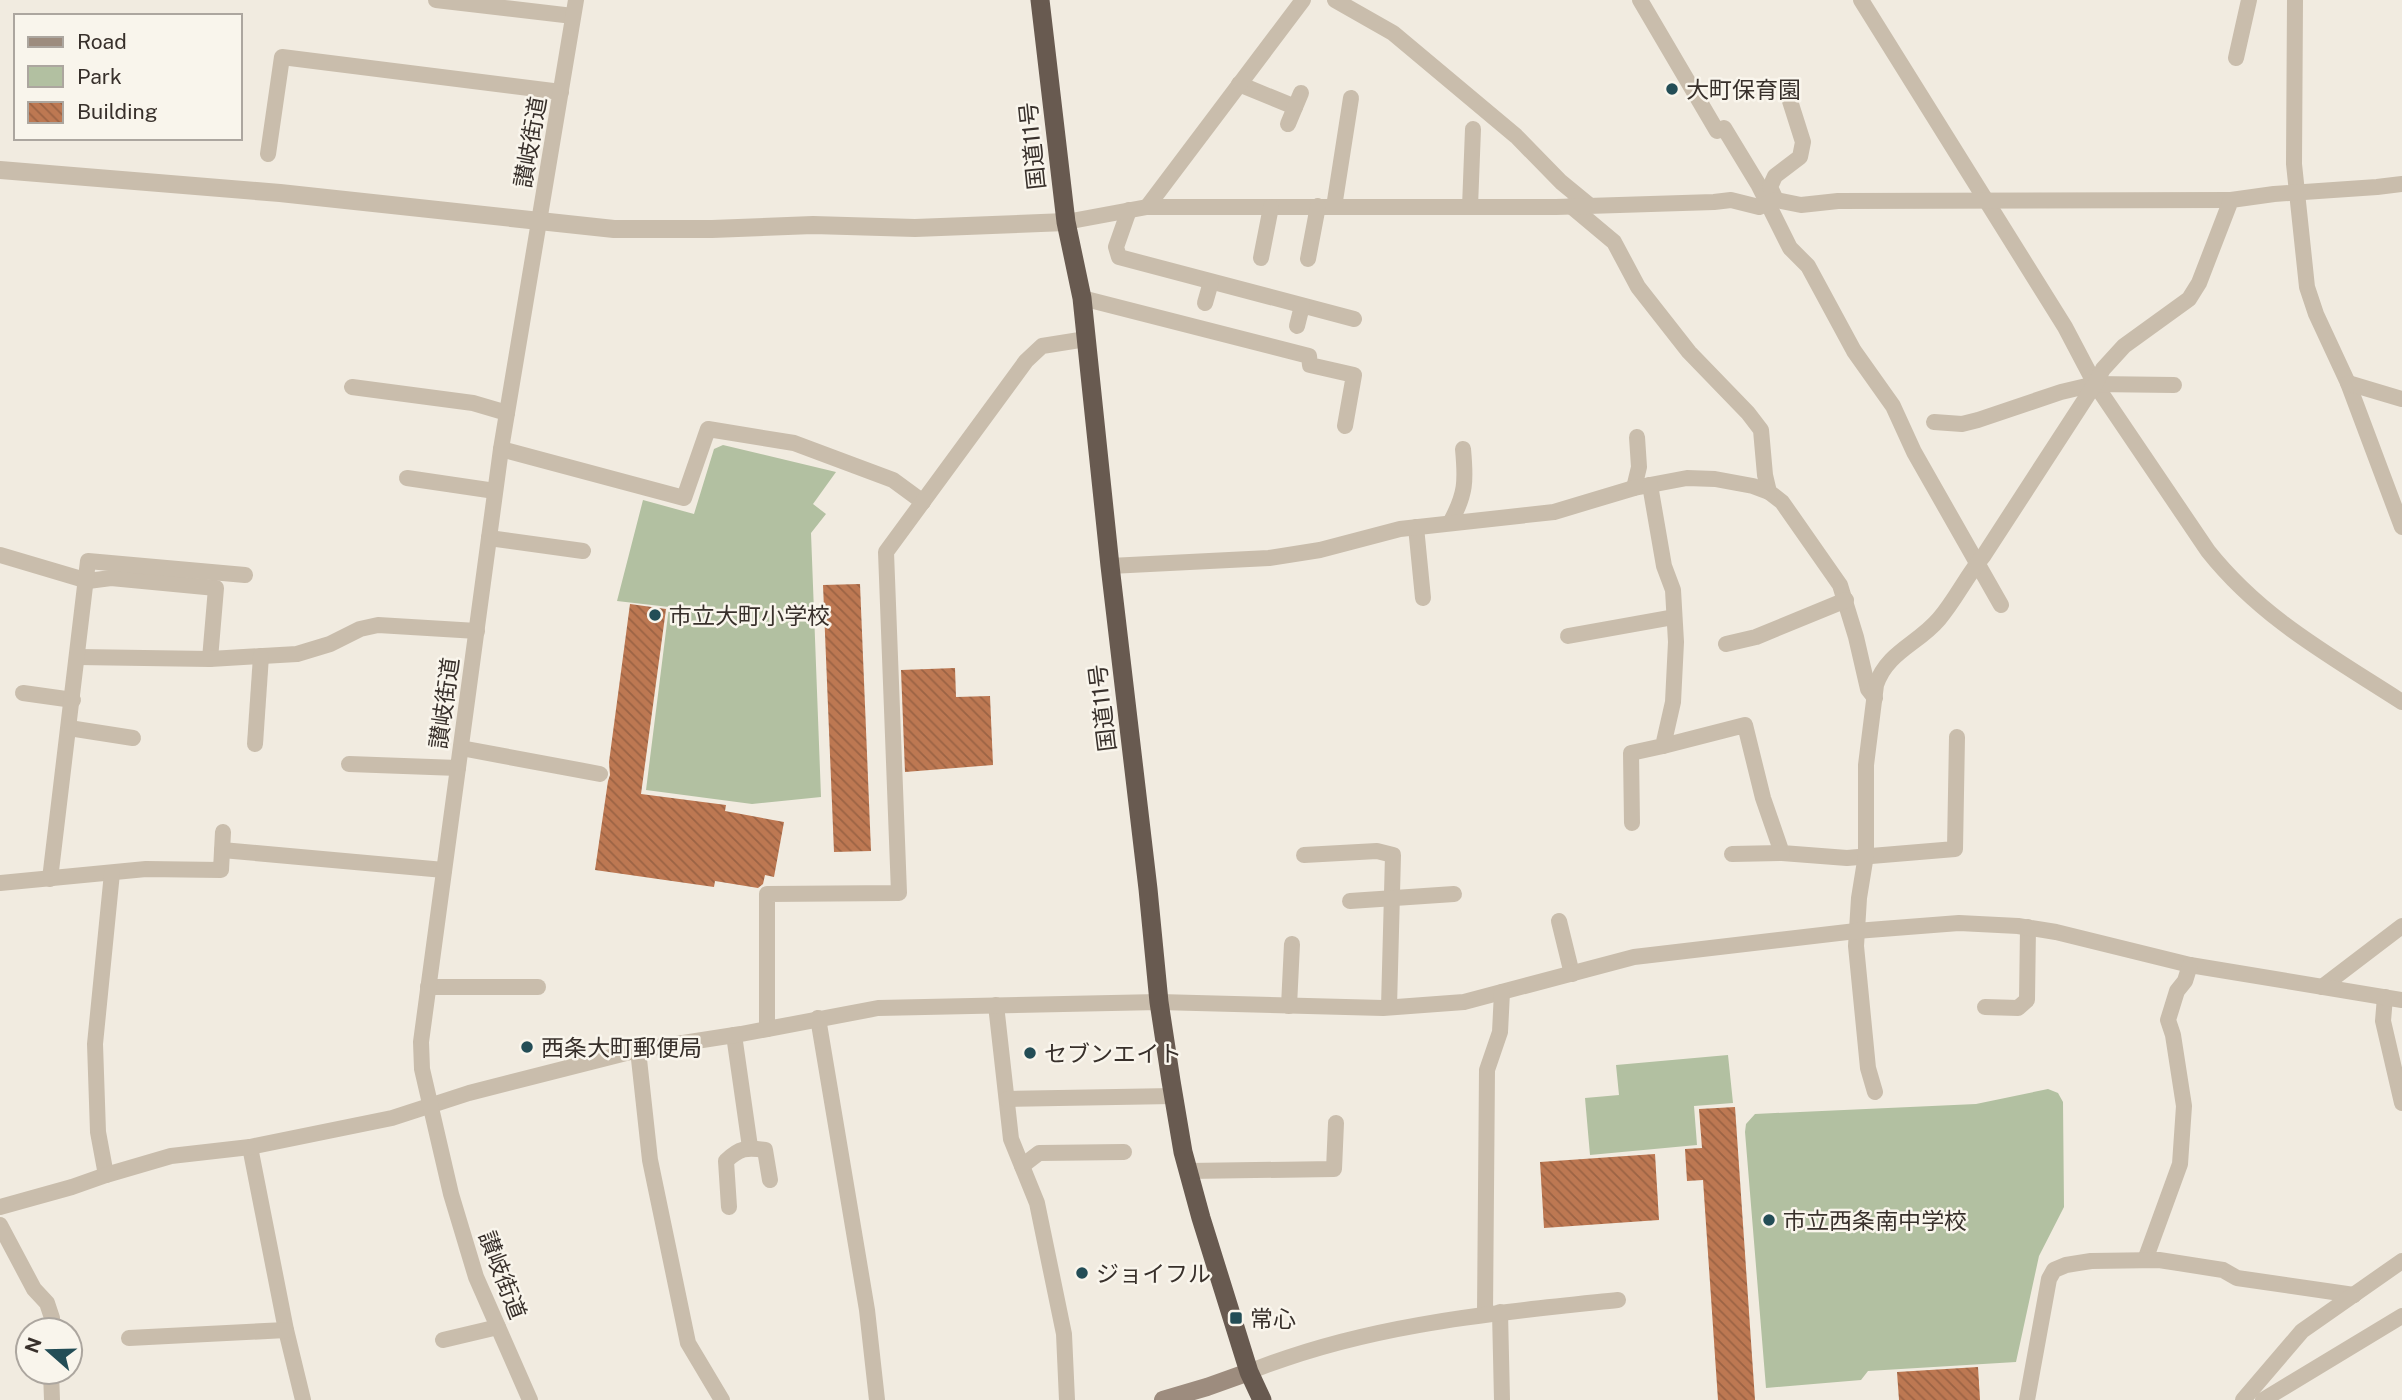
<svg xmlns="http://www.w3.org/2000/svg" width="2402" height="1400" font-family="'Public Sans','Noto Sans JP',sans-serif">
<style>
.park{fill:#b2c0a1}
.building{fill:url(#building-back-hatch)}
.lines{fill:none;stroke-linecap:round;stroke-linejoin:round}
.minor{stroke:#c9bdac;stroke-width:16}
.tertiary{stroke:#c9bdac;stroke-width:18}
.secondary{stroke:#9d8c7e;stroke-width:18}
.trunk{stroke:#685a50;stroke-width:19}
.poi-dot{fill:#234d56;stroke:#f9f5ec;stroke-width:2.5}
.labels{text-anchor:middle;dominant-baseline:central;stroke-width:5;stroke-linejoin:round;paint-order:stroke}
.poi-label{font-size:23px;fill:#38302b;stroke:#f9f5ec;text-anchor:start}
.street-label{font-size:23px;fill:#38302b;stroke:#f9f5ec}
</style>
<defs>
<pattern id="building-back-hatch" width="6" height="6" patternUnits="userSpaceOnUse" patternTransform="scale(1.75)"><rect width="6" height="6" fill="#bd7852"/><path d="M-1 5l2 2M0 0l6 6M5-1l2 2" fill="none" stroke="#9b6344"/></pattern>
</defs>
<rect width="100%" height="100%" fill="#f1ebe0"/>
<g class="park">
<path d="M 723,445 L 836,472 L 813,504 L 826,514 L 811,533 L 821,797 L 752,804 L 646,790 L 669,607 L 617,601 L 643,500 L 694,514 L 714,449 Z"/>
<path d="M 1728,1055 L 1733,1103 L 1694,1106 L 1697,1145 L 1590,1155 L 1585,1098 L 1619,1095 L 1616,1065 Z"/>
<path d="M 2048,1089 L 2058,1093 L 2063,1102 L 2064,1207 L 2039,1256 L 2016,1362 L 1868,1371 L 1861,1380 L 1766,1388 L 1745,1132 L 1746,1124 L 1755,1114 L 1976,1104 Z"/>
</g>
<g class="building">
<path d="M 860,584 L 871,851 L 834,852 L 823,585 Z"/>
<path d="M 630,604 L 666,609 L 641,794 L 726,805 L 725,811 L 784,822 L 774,877 L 765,875 L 763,884 L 758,888 L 715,881 L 714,887 L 595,870 L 608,781 L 610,775 L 609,762 Z"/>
<path d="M 955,668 L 956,697 L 990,696 L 993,765 L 905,772 L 901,670 Z"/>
<path d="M 1735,1107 L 1755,1400 L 1718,1400 L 1703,1180 L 1687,1181 L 1685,1149 L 1702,1148 L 1699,1109 Z"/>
<path d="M 1655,1154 L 1659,1220 L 1544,1228 L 1540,1162 Z"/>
<path d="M 1978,1367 L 1980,1400 L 1899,1400 L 1897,1372 Z"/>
</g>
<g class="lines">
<g class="minor">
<path d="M 436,0 L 573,16"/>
<path d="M 1335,0 L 1393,33 L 1516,136 L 1561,182 L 1589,205"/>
<path d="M 1640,0 L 1717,131 L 1724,128 L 1758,184 L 1790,248 L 1808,266 L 1854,351 L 1893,406 L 1914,452 L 2001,605"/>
<path d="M 1861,0 L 2065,327 L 2095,384 L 2208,551 C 2262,619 2331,656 2402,702"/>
<path d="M 2295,0 L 2294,164 L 2307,287 L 2316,314 L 2348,383 L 2402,527"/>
<path d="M 2236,58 L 2249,0"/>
<path d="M 1239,84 L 1295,107"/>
<path d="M 1288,124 L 1301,93"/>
<path d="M 268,154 L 282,57 L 561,92"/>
<path d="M 1776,200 L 1770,187 L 1775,176 L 1800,157 L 1803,142 L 1790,101"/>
<path d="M 1571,206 L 1614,242 L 1638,287 L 1689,352 L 1748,413 L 1761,430 L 1765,475 L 1769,492 L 1782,502 L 1840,585 L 1856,637 L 1868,689 L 1875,698"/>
<path d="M 1147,207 L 1303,0"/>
<path d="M 1334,207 L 1351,98"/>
<path d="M 1470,207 L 1473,129"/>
<path d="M 1129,210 L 1116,247 L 1119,257 L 1354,319"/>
<path d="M 1066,222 L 1147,207 L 1556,207 L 1714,202 L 1731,200 L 1759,207 L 1776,200 L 1801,205 L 1838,201 L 2231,200"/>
<path d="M 1261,258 L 1271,207"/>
<path d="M 1308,259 L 1318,206"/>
<path d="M 1082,298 L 1309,356 L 1310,365 L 1354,375 L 1345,426"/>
<path d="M 1205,303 L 1211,282"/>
<path d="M 1297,326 L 1302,306"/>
<path d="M 2348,383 L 2402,399"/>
<path d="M 352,387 L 473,403 L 507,413"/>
<path d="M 1934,422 L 1962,424 L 1978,420 L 2061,392 L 2095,384 L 2174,385"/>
<path d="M 501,449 L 684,498 L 708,429 L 794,443 L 893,480 L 923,502"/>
<path d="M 407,478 L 495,491"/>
<path d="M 1634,488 L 1639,467 L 1637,437"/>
<path d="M 1450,523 C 1466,494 1466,481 1463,449"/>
<path d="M 1416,527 L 1423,598"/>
<path d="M 489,538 L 583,551"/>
<path d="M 0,555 L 88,581 L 111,578 L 216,588 L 210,659"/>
<path d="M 1110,566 L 1269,558 L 1320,550 L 1400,529 L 1554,512 L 1634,488 L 1687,478 L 1715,479 L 1753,486 L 1769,492"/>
<path d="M 1568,636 L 1674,617"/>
<path d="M 1726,644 L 1756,637 L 1846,600"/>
<path d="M 78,657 L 210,659 L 297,654 L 330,644 L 360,629 L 378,625 L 477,631"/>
<path d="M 23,693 L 73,700"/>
<path d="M 69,728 L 133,738"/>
<path d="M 255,744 L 261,656"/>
<path d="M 1663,746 L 1745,725 L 1763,798 L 1782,853 L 1847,858 L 1955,849 L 1957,737"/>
<path d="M 461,748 L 600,774"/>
<path d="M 349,764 L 458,768"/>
<path d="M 1632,823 L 1631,753 L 1663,746 L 1673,702 L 1676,642 L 1673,590 L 1664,566 L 1650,485"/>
<path d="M 222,850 L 444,870"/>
<path d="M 1732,854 L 1782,853"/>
<path d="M 1304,855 L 1377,851 L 1393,855 L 1389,1007"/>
<path d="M 50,879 L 88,561 L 245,575"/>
<path d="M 0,883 L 146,869 L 221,870 L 223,832"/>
<path d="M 1350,901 L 1454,894"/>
<path d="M 1559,921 L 1572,974"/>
<path d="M 428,987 L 538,987"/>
<path d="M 2322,987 L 2402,926"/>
<path d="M 2385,997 L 2383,1021 L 2402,1103"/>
<path d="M 996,1005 L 1011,1139 L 1037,1203 L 1064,1334 L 1067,1400"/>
<path d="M 1289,1006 L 1292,944"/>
<path d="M 1985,1007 L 2018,1008 L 2027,1000 L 2028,927"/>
<path d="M 818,1018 L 867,1310 L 877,1400"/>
<path d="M 767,1029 L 767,894 L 899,893 L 886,552 L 1026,361 L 1042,346 L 1086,339"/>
<path d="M 734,1035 L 750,1147"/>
<path d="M 638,1050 L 650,1160 L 688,1343 L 722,1400"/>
<path d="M 1875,1092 L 1868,1068 L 1856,946 L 1859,898 L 1866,855 L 1866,765 L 1876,685 C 1887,652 1918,644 1939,619 C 1956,599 1967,575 1984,555 L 2095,384 L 2103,369 L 2124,346 L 2189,299 L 2199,283 L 2231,200 L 2274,194 L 2377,187 L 2402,184"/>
<path d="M 1007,1099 L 1173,1096"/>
<path d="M 250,1147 L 286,1330 L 303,1400"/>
<path d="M 1022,1166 L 1039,1153 L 1124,1152"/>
<path d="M 1188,1171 L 1334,1169 L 1336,1123"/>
<path d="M 106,1175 L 98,1132 L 95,1044 L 112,873"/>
<path d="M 0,1207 L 72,1187 L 106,1175 L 171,1156 L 250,1147 L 392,1118 L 469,1093 L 638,1050 L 741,1034 L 878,1008 L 1159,1002 L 1383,1008 L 1464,1002 L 1634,957 L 1856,931 L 1959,923 L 2018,926 L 2056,932 L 2190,965 L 2402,1000"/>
<path d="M 729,1207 L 726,1161 C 739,1148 747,1147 765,1150 L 770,1180"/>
<path d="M 0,1225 L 34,1289 L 47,1303 L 52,1318 L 49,1330"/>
<path d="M 2145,1260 L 2180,1164 L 2184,1106 L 2173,1035 L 2168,1020 L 2177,991 L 2185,981 L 2190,965"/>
<path d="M 1500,1312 L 1502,1400"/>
<path d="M 1485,1313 L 1487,1070 L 1500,1032 L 1502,992"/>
<path d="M 129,1338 L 286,1330"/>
<path d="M 443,1340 L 498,1327"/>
<path d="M 51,1372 L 52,1400"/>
<path d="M 1249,1372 C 1366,1324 1494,1313 1618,1300"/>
<path d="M 530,1400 L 476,1277 L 451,1194 L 422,1069 L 421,1042 L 501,449 L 576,0"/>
<path d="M 2027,1400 L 2049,1279 L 2054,1270 L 2066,1265 L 2091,1261 L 2159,1260 L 2223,1270 L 2237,1278 L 2354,1295"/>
<path d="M 2243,1400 L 2302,1331 L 2402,1261"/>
<path d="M 2263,1400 L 2402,1316"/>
</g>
<path class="tertiary" d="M 0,170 L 280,193 L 614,229 L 712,229 L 813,225 L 915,228 L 1066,222"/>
<path class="secondary" d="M 1163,1400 L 1207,1387 L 1249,1372"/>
<path class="trunk" d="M 1040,0 L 1066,222 L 1082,298 L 1110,566 L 1148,889 L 1159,1002 L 1171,1081 L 1183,1152 L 1201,1218 L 1249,1372 L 1262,1400"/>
</g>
<g class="poi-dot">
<circle cx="1672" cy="89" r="7"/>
<circle cx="655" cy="615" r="7"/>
<circle cx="527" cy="1047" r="7"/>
<circle cx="1030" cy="1053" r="7"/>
<circle cx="1769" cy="1220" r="7"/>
<circle cx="1082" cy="1273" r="7"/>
<rect x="1229" y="1311" width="14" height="14" rx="3.5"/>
</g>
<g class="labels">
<g class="poi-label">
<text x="1686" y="89">大町保育園</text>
<text x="669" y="615">市立大町小学校</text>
<text x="541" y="1047">西条大町郵便局</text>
<text x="1044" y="1053">セブンエイト</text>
<text x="1783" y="1220">市立西条南中学校</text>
<text x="1096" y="1273">ジョイフル</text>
<text x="1250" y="1318">常心</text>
</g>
<g class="street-label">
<text transform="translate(530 142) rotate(-80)">讃岐街道</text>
<text transform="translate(1032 146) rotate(-96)">国道11号</text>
<text transform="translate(444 703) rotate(-82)">讃岐街道</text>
<text transform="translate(1102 708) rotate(-97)">国道11号</text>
<text transform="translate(503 1275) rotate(69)">讃岐街道</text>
</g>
</g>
<rect x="14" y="14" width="228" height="126" fill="#f9f5ec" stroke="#aca69f" stroke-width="2"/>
<rect x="28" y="37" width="35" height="10" fill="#9d8c7e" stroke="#aca69f" stroke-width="2"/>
<text x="77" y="49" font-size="21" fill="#38302b">Road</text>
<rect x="28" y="66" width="35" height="21" fill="#b2c0a1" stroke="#aca69f" stroke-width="2"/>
<text x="77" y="84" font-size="21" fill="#38302b">Park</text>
<rect x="28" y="102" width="35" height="21" fill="url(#building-back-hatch)" stroke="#aca69f" stroke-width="2"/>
<text x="77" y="119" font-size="21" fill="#38302b">Building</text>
<g transform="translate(49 1351) rotate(290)"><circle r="33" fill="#f9f5ec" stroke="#aca69f" stroke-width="2"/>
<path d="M0-5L12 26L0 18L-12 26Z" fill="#234d56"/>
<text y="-10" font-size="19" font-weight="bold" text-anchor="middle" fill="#38302b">N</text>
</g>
</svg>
